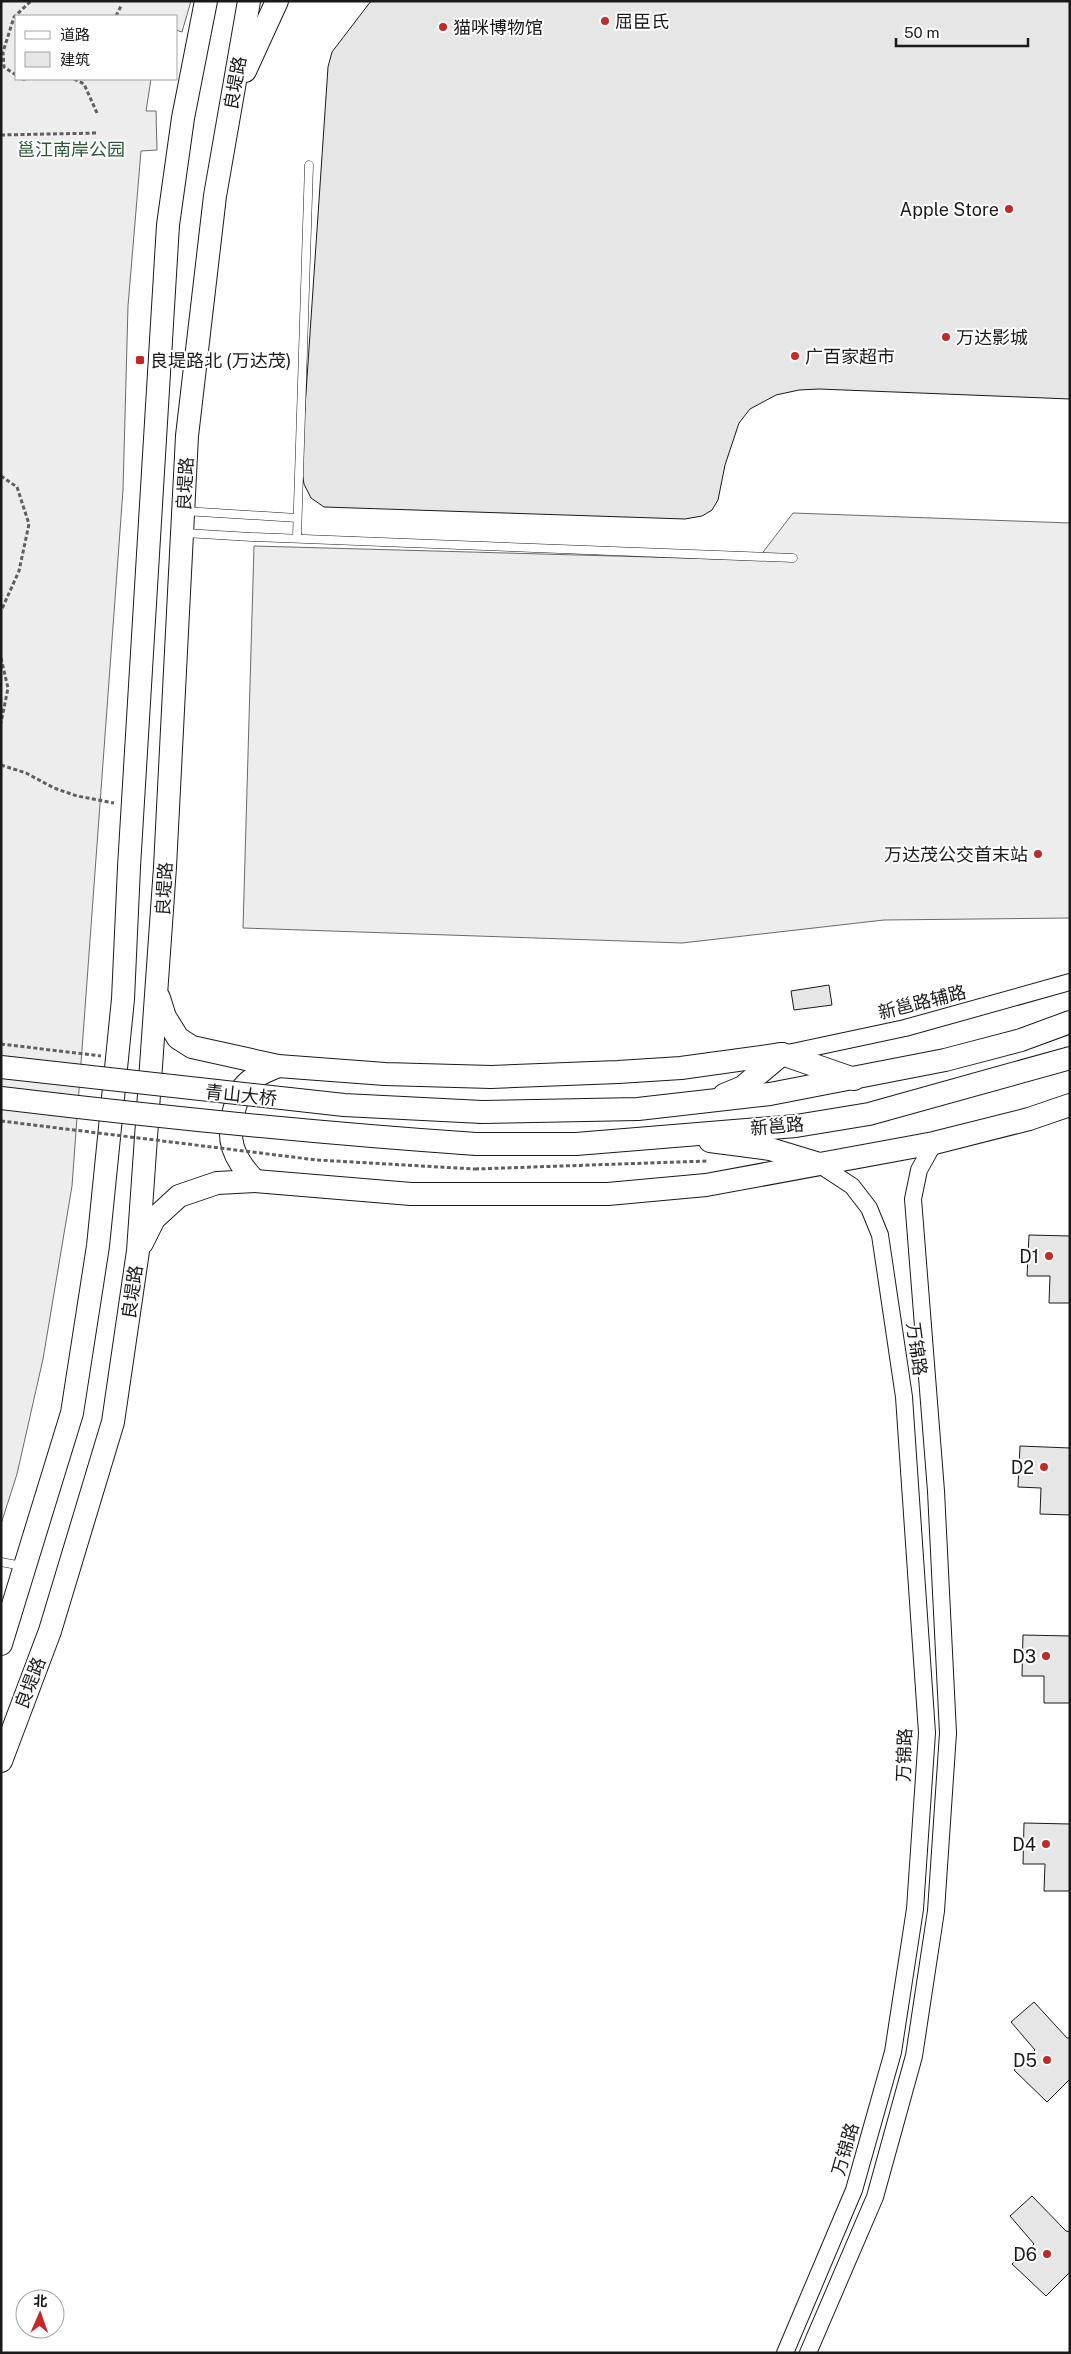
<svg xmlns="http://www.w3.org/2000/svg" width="1071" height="2354" font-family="'Public Sans','Noto Sans SC',sans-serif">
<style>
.built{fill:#ededed;stroke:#6a6a6a}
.building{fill:#e6e6e6;stroke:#1a1a1a}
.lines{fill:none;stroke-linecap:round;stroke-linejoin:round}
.service-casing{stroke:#1a1a1a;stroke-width:9}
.minor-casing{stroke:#1a1a1a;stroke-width:18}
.secondary-casing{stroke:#1a1a1a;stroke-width:24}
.path{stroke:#5f5f5f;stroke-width:3;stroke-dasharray:4 2.5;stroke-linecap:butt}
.service{stroke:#fff;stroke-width:8}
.minor{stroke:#fff;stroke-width:16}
.secondary{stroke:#fff;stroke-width:22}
.secondary-bridge-casing{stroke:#1a1a1a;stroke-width:24;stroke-linecap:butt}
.path-bridge{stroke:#5f5f5f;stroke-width:3;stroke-dasharray:4 2.5;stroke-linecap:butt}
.secondary-bridge{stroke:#fff;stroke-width:22}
.poi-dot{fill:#c62828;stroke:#fff;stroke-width:2}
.labels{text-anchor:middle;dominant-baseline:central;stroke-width:4;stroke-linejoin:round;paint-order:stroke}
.poi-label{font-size:18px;fill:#1a1a1a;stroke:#fff;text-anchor:end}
.street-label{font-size:18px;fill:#1a1a1a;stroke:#fff}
.park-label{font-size:18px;fill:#2b5a34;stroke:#fff}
</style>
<rect width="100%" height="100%" fill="#fff"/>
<g class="built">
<path d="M 1,1 L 191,1 L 182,32 L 176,30 L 176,16 L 16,16 L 16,79 L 151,79 L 146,111 L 156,111 L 157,150 L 141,151 L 128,306 L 123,490 L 72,1186 L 43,1359 L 17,1474 L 1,1524 Z"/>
<path d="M 793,513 L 1070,523 L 1070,918 L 884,920 L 682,943 L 243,928 L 254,546 L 757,560 Z"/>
</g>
<g class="building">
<path d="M 371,1 L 1070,1 L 1070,399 L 819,389 L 799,390 L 776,395 L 750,409 L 739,423 L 725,465 L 718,500 L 712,510 L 702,516 L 685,519 L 324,507 L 311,498 L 304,484 L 301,467 L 328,67 L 332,52 Z"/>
<path d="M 829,985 L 832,1005 L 794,1010 L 791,991 Z"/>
<path d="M 1029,1235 L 1070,1236 L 1070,1303 L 1049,1303 L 1050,1276 L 1027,1276 Z"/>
<path d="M 1020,1446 L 1070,1448 L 1070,1515 L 1040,1514 L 1041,1488 L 1018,1487 Z"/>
<path d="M 1023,1635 L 1070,1636 L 1070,1703 L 1044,1703 L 1044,1676 L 1022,1676 Z"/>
<path d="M 1024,1823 L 1070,1824 L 1070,1891 L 1044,1891 L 1045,1864 L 1023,1864 Z"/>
<path d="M 1034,2002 L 1067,2038 L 1070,2038 L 1070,2079 L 1047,2102 L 1014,2070 L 1035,2050 L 1011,2022 Z"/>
<path d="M 1032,2196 L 1066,2231 L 1070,2232 L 1070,2272 L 1046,2296 L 1012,2264 L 1034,2244 L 1010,2216 Z"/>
</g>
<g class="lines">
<defs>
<g id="service">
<path d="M 184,511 L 297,518"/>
<path d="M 185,533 L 251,537 L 793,558"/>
<path d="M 297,537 L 309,165"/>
<path d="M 1,1562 L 22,1566"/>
</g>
<g id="minor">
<path d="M 783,1054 L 905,1028 L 1070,982"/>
<path d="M 785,2353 L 854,2190 L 893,2052 L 915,1909 L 927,1733 L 904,1397 L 880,1235 L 869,1208 L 852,1186 L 820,1165"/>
<path d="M 808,2353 L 875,2197 L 914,2056 L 936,1911 L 948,1733 L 936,1491 L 913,1199 L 919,1170 L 934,1143"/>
</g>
<g id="secondary">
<path d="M 245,71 L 277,1"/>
<path d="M 159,998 L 165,1017 L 178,1038 L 192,1047 L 278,1066 L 385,1074 L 491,1077 L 618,1072 L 681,1068 L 782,1054 L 854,1079"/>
<path d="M 724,1095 L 743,1087 L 782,1054"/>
<path d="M 482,1112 L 638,1109 L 770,1094 L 945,1060 L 1021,1040 L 1070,1022"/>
<path d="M 710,1141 L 770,1149 L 816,1163"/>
<path d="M 476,1144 L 576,1144 L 796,1126 L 869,1114 L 1070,1058"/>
<path d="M 255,1181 C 233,1158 225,1139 235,1107 C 237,1101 238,1093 242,1089 C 251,1077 264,1072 278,1066"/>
<path d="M 142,1243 L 154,1219 L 179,1196 L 217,1183 L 255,1181 L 411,1194 L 608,1194 L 706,1185 L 934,1143 L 1029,1119 L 1070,1105"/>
<path d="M 1,1644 L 72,1413 L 98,1246 L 123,999 L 129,867 L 168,225 L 183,118 L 206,1"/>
<path d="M 1,1761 L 50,1631 L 113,1422 L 138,1251 L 165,867 L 187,436 L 215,196 L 249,1"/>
</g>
</defs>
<use href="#service" class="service-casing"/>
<use href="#minor" class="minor-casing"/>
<use href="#secondary" class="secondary-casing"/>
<g class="path">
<path d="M 116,16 L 121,6"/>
<path d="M 16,75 L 4,67 L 3,52 L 14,17 L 31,1"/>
<path d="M 22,79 L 29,79"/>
<path d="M 74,79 L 84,84 L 97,113"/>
<path d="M 1,135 L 97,133"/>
<path d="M 1,476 L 17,487 L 29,524 L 19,571 L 1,611"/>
<path d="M 1,658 L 8,688 L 1,723"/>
<path d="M 1,765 L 26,773 L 54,788 L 77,796 L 114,803"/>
<path d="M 475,1169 L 707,1161"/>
</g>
<use href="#service" class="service"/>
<use href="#minor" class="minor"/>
<use href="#secondary" class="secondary"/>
<defs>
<g id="secondary-bridge">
<path d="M 1,1067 L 344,1105 L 482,1112"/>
<path d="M 1,1098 C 159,1117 317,1133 476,1144"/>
</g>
</defs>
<use href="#secondary-bridge" class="secondary-bridge-casing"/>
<g class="path-bridge">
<path d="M 1,1044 L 101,1056"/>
<path d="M 1,1121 L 317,1160 L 475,1169"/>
</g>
<use href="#secondary-bridge" class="secondary-bridge"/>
</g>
<g class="poi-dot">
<circle cx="605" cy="21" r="5"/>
<circle cx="443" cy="27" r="5"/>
<circle cx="1009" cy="209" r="5"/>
<circle cx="946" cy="337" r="5"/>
<circle cx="795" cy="356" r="5"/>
<rect x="135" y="355" width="10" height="10" rx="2.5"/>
<circle cx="1038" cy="854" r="5"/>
<circle cx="1049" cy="1256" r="5"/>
<circle cx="1044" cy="1467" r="5"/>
<circle cx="1046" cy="1656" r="5"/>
<circle cx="1046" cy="1844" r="5"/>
<circle cx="1047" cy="2060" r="5"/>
<circle cx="1047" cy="2254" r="5"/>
</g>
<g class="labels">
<g class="poi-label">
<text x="615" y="21" text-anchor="start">屈臣氏</text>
<text x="453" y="27" text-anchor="start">猫咪博物馆</text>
<text x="999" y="209">Apple Store</text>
<text x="956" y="337" text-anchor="start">万达影城</text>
<text x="805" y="356" text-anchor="start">广百家超市</text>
<text x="150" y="360" text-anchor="start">良堤路北 (万达茂)</text>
<text x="1028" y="854">万达茂公交首末站</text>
<text x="1039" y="1256">D1</text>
<text x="1034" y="1467">D2</text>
<text x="1036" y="1656">D3</text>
<text x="1036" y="1844">D4</text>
<text x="1037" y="2060">D5</text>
<text x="1037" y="2254">D6</text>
</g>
<g class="street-label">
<text transform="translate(235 83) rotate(-80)">良堤路</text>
<text transform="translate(185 484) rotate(-87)">良堤路</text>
<text transform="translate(164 889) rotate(-87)">良堤路</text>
<text transform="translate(922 1002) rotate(-14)">新邕路辅路</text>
<text transform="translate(241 1095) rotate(6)">青山大桥</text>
<text transform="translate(777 1126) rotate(-5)">新邕路</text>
<text transform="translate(132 1292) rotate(-82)">良堤路</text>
<text transform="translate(917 1349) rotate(82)">万锦路</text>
<text transform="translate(30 1683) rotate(-69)">良堤路</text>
<text transform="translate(904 1755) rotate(-88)">万锦路</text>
<text transform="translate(845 2149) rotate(-74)">万锦路</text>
</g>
<g class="park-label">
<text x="71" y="149">邕江南岸公园</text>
</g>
</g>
<rect width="1071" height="2354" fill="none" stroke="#1a1a1a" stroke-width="5"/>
<rect x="15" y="15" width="162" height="65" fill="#ffffff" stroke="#a3a3a3"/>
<rect x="25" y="31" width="25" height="8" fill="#ffffff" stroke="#a3a3a3"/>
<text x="60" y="40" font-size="15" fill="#1a1a1a">道路</text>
<rect x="25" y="52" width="25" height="15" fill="#e6e6e6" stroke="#a3a3a3"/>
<text x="60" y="65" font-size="15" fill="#1a1a1a">建筑</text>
<g transform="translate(40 2314) rotate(2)"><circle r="24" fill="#ffffff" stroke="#a3a3a3"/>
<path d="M0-4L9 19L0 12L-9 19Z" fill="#c62828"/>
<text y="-8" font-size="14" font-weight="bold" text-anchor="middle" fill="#1a1a1a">北</text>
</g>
<path d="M896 38v8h132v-8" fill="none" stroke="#1a1a1a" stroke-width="2.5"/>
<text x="904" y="38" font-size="15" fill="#1a1a1a" stroke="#ffffff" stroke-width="4" paint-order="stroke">50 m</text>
</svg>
